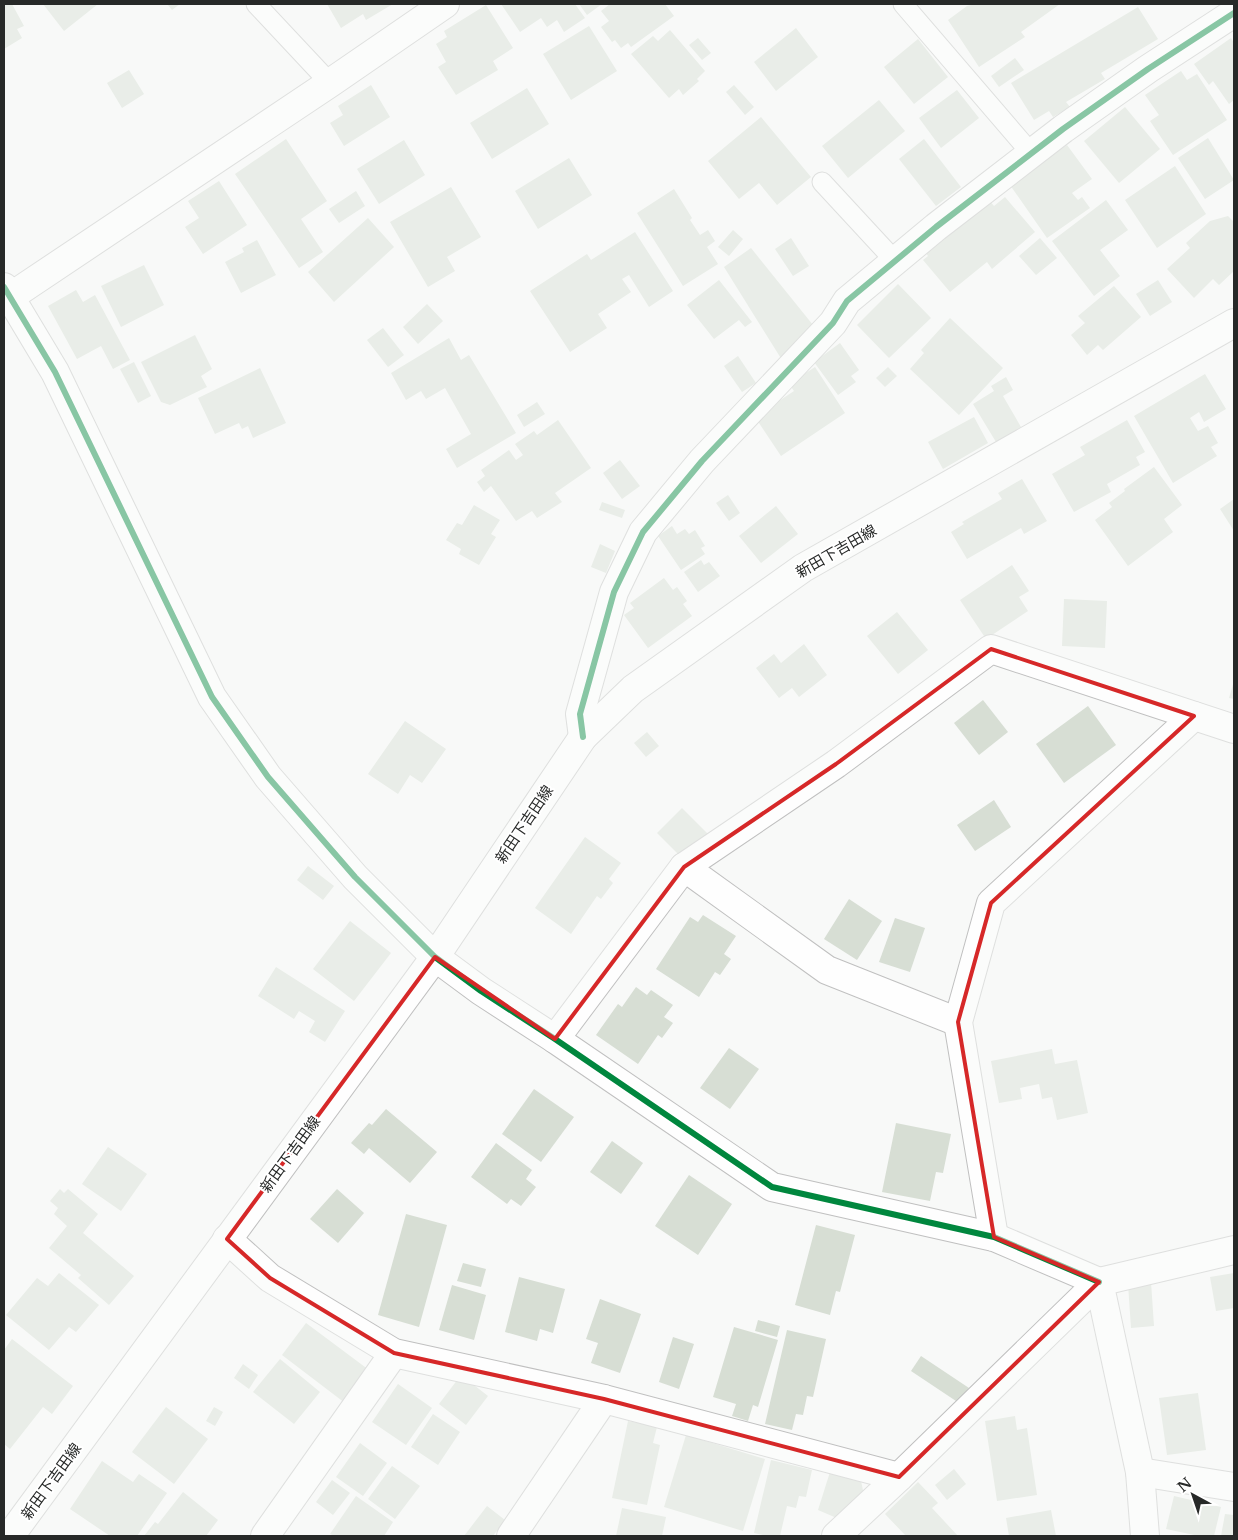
<svg xmlns="http://www.w3.org/2000/svg" width="1238" height="1540" font-family="'Libre Baskerville','Noto Sans JP',serif">
<style>
.building{fill:#d7ded4}
.lines{fill:none;stroke-linecap:round;stroke-linejoin:round}
.lane-casing{stroke:#c0c0c0;stroke-width:21}
.street-casing{stroke:#c0c0c0;stroke-width:30}
.secondary-casing{stroke:#c0c0c0;stroke-width:30}
.lane{stroke:#fefefe;stroke-width:19}
.street{stroke:#fefefe;stroke-width:28}
.secondary{stroke:#fefefe;stroke-width:28}
.cycleway-casing{stroke:#fff;stroke-width:9}
.cycleway{stroke:#00873e;stroke-width:6}
.marked{fill:none;stroke:#d62828;stroke-width:4;stroke-linejoin:round}
.labels{text-anchor:middle;dominant-baseline:central;stroke-width:4;stroke-linejoin:round;paint-order:stroke}
.street-label{font-size:15px;fill:#272928;stroke:#fff}
</style>
<rect width="100%" height="100%" fill="#f8f9f8"/>
<g class="building">
<path d="M 4,4 L 12,4 L 24,26 L 17,29 L 22,38 L 4,49 Z"/>
<path d="M 43,4 L 98,4 L 64,31 Z"/>
<path d="M 167,4 L 180,4 L 172,10 Z"/>
<path d="M 327,4 L 393,4 L 366,20 L 363,14 L 341,28 Z"/>
<path d="M 501,4 L 575,4 L 585,18 L 564,32 L 557,20 L 547,27 L 541,18 L 520,32 Z"/>
<path d="M 579,4 L 602,4 L 587,15 Z"/>
<path d="M 610,4 L 665,4 L 674,16 L 631,47 L 628,43 L 621,48 L 615,40 L 612,42 L 601,27 L 609,21 L 601,11 Z"/>
<path d="M 975,4 L 1060,4 L 1021,32 L 1025,37 L 979,67 L 948,20 L 967,6 Z"/>
<path d="M 486,5 L 513,48 L 493,61 L 498,70 L 456,95 L 438,67 L 446,62 L 436,44 L 447,37 L 444,31 Z"/>
<path d="M 1138,7 L 1158,39 L 1101,73 L 1105,79 L 1066,102 L 1070,107 L 1053,117 L 1049,111 L 1034,120 L 1011,83 Z"/>
<path d="M 589,26 L 617,71 L 571,100 L 543,54 Z"/>
<path d="M 796,28 L 818,57 L 776,91 L 754,62 Z"/>
<path d="M 670,30 L 705,71 L 697,79 L 699,81 L 683,95 L 679,89 L 669,98 L 631,54 L 653,36 L 658,41 Z"/>
<path d="M 698,38 L 711,53 L 702,60 L 689,45 Z"/>
<path d="M 1231,38 L 1234,43 L 1234,100 L 1229,104 L 1213,81 L 1209,85 L 1194,64 Z"/>
<path d="M 918,39 L 948,77 L 914,104 L 884,67 Z"/>
<path d="M 1015,58 L 1024,70 L 999,87 L 991,76 Z"/>
<path d="M 129,70 L 144,94 L 122,108 L 107,83 Z"/>
<path d="M 1181,71 L 1187,80 L 1197,74 L 1227,120 L 1173,155 L 1150,121 L 1159,115 L 1145,95 Z"/>
<path d="M 371,85 L 390,117 L 344,146 L 330,123 L 343,115 L 338,106 Z"/>
<path d="M 734,85 L 754,107 L 745,115 L 726,92 Z"/>
<path d="M 527,88 L 549,124 L 492,159 L 470,123 Z"/>
<path d="M 957,90 L 979,118 L 941,148 L 919,118 Z"/>
<path d="M 879,100 L 905,131 L 848,178 L 822,146 Z"/>
<path d="M 1125,107 L 1160,149 L 1119,183 L 1084,141 Z"/>
<path d="M 761,117 L 811,177 L 777,205 L 759,183 L 739,199 L 708,161 Z"/>
<path d="M 1208,138 L 1234,180 L 1205,199 L 1178,158 Z"/>
<path d="M 286,139 L 327,201 L 301,219 L 323,252 L 299,268 L 235,174 Z"/>
<path d="M 924,139 L 961,187 L 936,206 L 899,159 Z"/>
<path d="M 404,140 L 425,175 L 379,204 L 357,169 Z"/>
<path d="M 1067,145 L 1092,179 L 1072,193 L 1078,200 L 1082,197 L 1090,208 L 1047,238 L 1010,185 Z"/>
<path d="M 569,158 L 592,195 L 538,229 L 515,191 Z"/>
<path d="M 1175,166 L 1206,214 L 1157,248 L 1125,200 Z"/>
<path d="M 219,181 L 247,225 L 203,254 L 185,227 L 199,218 L 188,201 Z"/>
<path d="M 451,187 L 481,237 L 447,257 L 455,271 L 428,287 L 390,222 Z"/>
<path d="M 674,189 L 692,218 L 690,220 L 700,235 L 708,230 L 715,241 L 707,247 L 718,264 L 683,286 L 637,213 Z"/>
<path d="M 356,191 L 365,206 L 339,223 L 329,209 Z"/>
<path d="M 1005,197 L 1035,232 L 992,269 L 987,262 L 950,292 L 923,260 L 928,256 L 925,252 L 988,199 L 994,206 Z"/>
<path d="M 1106,200 L 1128,230 L 1100,250 L 1120,276 L 1094,296 L 1052,241 Z"/>
<path d="M 1228,216 L 1234,222 L 1234,271 L 1219,285 L 1213,279 L 1194,298 L 1167,269 L 1190,248 L 1186,243 L 1210,221 Z"/>
<path d="M 368,218 L 394,247 L 334,302 L 308,272 Z"/>
<path d="M 733,230 L 743,239 L 729,256 L 718,247 Z"/>
<path d="M 635,232 L 673,291 L 649,307 L 629,275 L 622,279 L 631,292 L 598,314 L 607,328 L 570,352 L 530,291 L 587,254 L 591,260 Z"/>
<path d="M 791,238 L 809,266 L 793,276 L 775,249 Z"/>
<path d="M 1040,238 L 1057,258 L 1036,275 L 1019,256 Z"/>
<path d="M 257,240 L 276,275 L 241,293 L 225,262 L 244,252 L 242,248 Z"/>
<path d="M 751,248 L 813,325 L 782,360 L 724,267 Z"/>
<path d="M 144,265 L 164,305 L 121,327 L 101,286 Z"/>
<path d="M 719,280 L 752,322 L 745,327 L 739,320 L 714,339 L 687,305 Z"/>
<path d="M 1158,280 L 1172,302 L 1150,316 L 1136,294 Z"/>
<path d="M 898,284 L 931,318 L 889,358 L 857,325 Z"/>
<path d="M 1114,286 L 1141,317 L 1103,350 L 1098,345 L 1087,355 L 1071,335 L 1085,323 L 1078,316 Z"/>
<path d="M 76,290 L 83,302 L 95,295 L 130,360 L 113,369 L 101,346 L 77,359 L 48,306 Z"/>
<path d="M 427,304 L 443,321 L 418,344 L 403,327 Z"/>
<path d="M 950,318 L 1003,368 L 959,415 L 910,369 L 924,353 L 921,350 Z"/>
<path d="M 383,328 L 404,355 L 388,367 L 367,340 Z"/>
<path d="M 195,335 L 212,369 L 201,376 L 207,387 L 170,405 L 161,402 L 141,362 Z"/>
<path d="M 449,338 L 461,360 L 469,355 L 516,433 L 457,468 L 446,449 L 471,434 L 445,388 L 426,399 L 421,391 L 406,400 L 391,373 Z"/>
<path d="M 840,343 L 859,370 L 851,376 L 856,382 L 838,395 L 814,362 Z"/>
<path d="M 738,356 L 756,383 L 742,392 L 724,366 Z"/>
<path d="M 134,362 L 151,396 L 138,403 L 120,369 Z"/>
<path d="M 815,367 L 845,413 L 781,456 L 755,417 L 794,391 L 789,384 Z"/>
<path d="M 888,367 L 897,376 L 885,387 L 876,378 Z"/>
<path d="M 260,368 L 286,423 L 253,438 L 248,426 L 242,429 L 239,423 L 215,434 L 198,398 Z"/>
<path d="M 1205,374 L 1226,409 L 1204,422 L 1199,412 L 1190,418 L 1198,431 L 1208,426 L 1218,443 L 1211,447 L 1217,456 L 1173,483 L 1134,416 Z"/>
<path d="M 1006,377 L 1013,390 L 1003,396 L 1021,427 L 996,442 L 973,404 L 994,391 L 991,386 Z"/>
<path d="M 537,402 L 545,414 L 524,427 L 517,415 Z"/>
<path d="M 974,417 L 988,443 L 943,469 L 928,442 Z"/>
<path d="M 558,420 L 591,468 L 555,493 L 562,502 L 537,518 L 532,511 L 516,521 L 491,486 L 484,492 L 477,482 L 485,476 L 481,470 L 509,450 L 516,460 L 523,455 L 515,444 L 534,431 L 537,435 Z"/>
<path d="M 1127,420 L 1145,452 L 1136,457 L 1140,465 L 1107,484 L 1111,492 L 1074,512 L 1052,474 L 1085,455 L 1080,447 Z"/>
<path d="M 620,460 L 640,486 L 622,499 L 603,473 Z"/>
<path d="M 1154,467 L 1182,505 L 1164,519 L 1173,532 L 1128,566 L 1095,520 L 1112,507 L 1109,503 L 1125,491 L 1124,489 Z"/>
<path d="M 1022,479 L 1047,521 L 1024,534 L 1021,528 L 967,559 L 951,532 L 964,524 L 962,522 L 1002,499 L 998,493 Z"/>
<path d="M 728,495 L 740,513 L 729,521 L 716,503 Z"/>
<path d="M 1234,499 L 1234,531 L 1220,509 Z"/>
<path d="M 602,502 L 625,510 L 622,518 L 599,510 Z"/>
<path d="M 474,505 L 500,520 L 491,534 L 496,537 L 479,565 L 459,554 L 461,549 L 446,540 L 457,523 L 462,525 Z"/>
<path d="M 776,506 L 798,534 L 761,563 L 739,536 Z"/>
<path d="M 672,526 L 677,534 L 685,529 L 689,534 L 695,530 L 705,546 L 701,548 L 705,554 L 681,570 L 658,536 Z"/>
<path d="M 600,544 L 615,551 L 606,573 L 591,567 Z"/>
<path d="M 701,560 L 704,565 L 709,562 L 720,576 L 698,592 L 684,572 Z"/>
<path d="M 1012,565 L 1029,591 L 1019,597 L 1028,611 L 986,639 L 960,600 Z"/>
<path d="M 664,578 L 673,590 L 677,587 L 687,601 L 683,604 L 692,616 L 648,648 L 624,615 L 634,608 L 630,603 Z"/>
<path d="M 1064,599 L 1107,601 L 1105,648 L 1062,646 Z"/>
<path d="M 897,612 L 928,650 L 898,674 L 867,636 Z"/>
<path d="M 804,644 L 827,675 L 799,697 L 792,688 L 779,698 L 756,668 L 774,654 L 781,663 Z"/>
<path d="M 1234,681 L 1234,699 L 1229,698 Z"/>
<path d="M 983,700 L 1008,732 L 979,755 L 954,723 Z"/>
<path d="M 1088,706 L 1116,745 L 1064,783 L 1036,744 Z"/>
<path d="M 405,721 L 446,749 L 422,783 L 410,775 L 398,794 L 368,774 Z"/>
<path d="M 647,732 L 659,746 L 646,757 L 634,743 Z"/>
<path d="M 994,800 L 1011,827 L 975,851 L 957,825 Z"/>
<path d="M 682,808 L 708,834 L 683,859 L 657,833 Z"/>
<path d="M 585,837 L 621,863 L 609,879 L 613,883 L 601,899 L 597,896 L 571,934 L 535,908 Z"/>
<path d="M 308,866 L 334,886 L 323,900 L 297,880 Z"/>
<path d="M 849,899 L 882,921 L 857,960 L 824,939 Z"/>
<path d="M 703,915 L 736,936 L 724,954 L 731,959 L 720,975 L 715,972 L 699,997 L 656,969 L 690,917 L 698,922 Z"/>
<path d="M 895,918 L 925,928 L 910,972 L 879,962 Z"/>
<path d="M 350,921 L 391,953 L 354,1001 L 313,969 Z"/>
<path d="M 276,967 L 345,1011 L 325,1042 L 309,1032 L 315,1021 L 299,1011 L 294,1019 L 258,996 Z"/>
<path d="M 636,987 L 647,995 L 651,990 L 673,1005 L 664,1017 L 673,1023 L 662,1038 L 658,1035 L 638,1064 L 596,1035 L 618,1004 L 622,1007 Z"/>
<path d="M 729,1048 L 759,1069 L 730,1109 L 700,1088 Z"/>
<path d="M 1052,1049 L 1055,1064 L 1077,1060 L 1088,1113 L 1057,1120 L 1052,1097 L 1042,1099 L 1039,1084 L 1020,1088 L 1022,1099 L 999,1103 L 991,1061 Z"/>
<path d="M 534,1089 L 574,1117 L 541,1162 L 502,1134 Z"/>
<path d="M 386,1109 L 437,1152 L 410,1183 L 369,1148 L 364,1154 L 351,1143 L 369,1123 L 372,1125 Z"/>
<path d="M 896,1123 L 951,1134 L 943,1173 L 936,1172 L 930,1201 L 882,1192 Z"/>
<path d="M 612,1141 L 643,1163 L 621,1194 L 590,1172 Z"/>
<path d="M 496,1143 L 532,1170 L 526,1179 L 536,1187 L 521,1206 L 511,1199 L 507,1204 L 471,1177 Z"/>
<path d="M 108,1147 L 147,1174 L 121,1211 L 82,1184 Z"/>
<path d="M 689,1175 L 732,1204 L 698,1255 L 655,1226 Z"/>
<path d="M 60,1189 L 64,1193 L 68,1189 L 98,1214 L 83,1233 L 134,1276 L 109,1305 L 78,1278 L 81,1275 L 49,1248 L 67,1226 L 54,1214 L 58,1208 L 50,1201 Z"/>
<path d="M 337,1189 L 364,1213 L 338,1243 L 310,1219 Z"/>
<path d="M 406,1214 L 447,1225 L 419,1327 L 378,1315 Z"/>
<path d="M 816,1225 L 855,1235 L 840,1292 L 836,1291 L 830,1315 L 795,1305 Z"/>
<path d="M 463,1263 L 486,1269 L 481,1287 L 457,1281 Z"/>
<path d="M 59,1273 L 99,1305 L 76,1332 L 69,1327 L 49,1350 L 6,1315 L 37,1278 L 48,1286 Z"/>
<path d="M 1234,1273 L 1234,1308 L 1216,1311 L 1210,1277 Z"/>
<path d="M 519,1277 L 565,1289 L 553,1333 L 540,1329 L 537,1341 L 505,1332 Z"/>
<path d="M 1151,1282 L 1154,1326 L 1131,1328 L 1128,1284 Z"/>
<path d="M 452,1285 L 486,1295 L 474,1340 L 439,1330 Z"/>
<path d="M 600,1299 L 641,1314 L 620,1373 L 591,1363 L 598,1343 L 586,1339 Z"/>
<path d="M 758,1320 L 780,1326 L 777,1337 L 755,1331 Z"/>
<path d="M 306,1323 L 369,1370 L 345,1403 L 282,1355 Z"/>
<path d="M 734,1327 L 778,1340 L 758,1407 L 753,1405 L 748,1421 L 732,1416 L 736,1404 L 713,1397 Z"/>
<path d="M 787,1330 L 826,1339 L 813,1397 L 807,1396 L 803,1415 L 796,1414 L 792,1430 L 765,1424 Z"/>
<path d="M 673,1337 L 694,1344 L 679,1389 L 659,1382 Z"/>
<path d="M 12,1339 L 73,1386 L 52,1414 L 43,1407 L 10,1449 L 4,1444 L 4,1350 Z"/>
<path d="M 921,1356 L 969,1388 L 959,1403 L 911,1371 Z"/>
<path d="M 280,1359 L 320,1392 L 294,1424 L 253,1392 Z"/>
<path d="M 243,1364 L 258,1375 L 249,1389 L 234,1378 Z"/>
<path d="M 461,1375 L 488,1396 L 466,1425 L 439,1404 Z"/>
<path d="M 398,1384 L 432,1408 L 406,1445 L 372,1422 Z"/>
<path d="M 1198,1393 L 1206,1450 L 1167,1455 L 1159,1398 Z"/>
<path d="M 166,1407 L 208,1439 L 174,1484 L 132,1452 Z"/>
<path d="M 214,1407 L 223,1412 L 215,1426 L 206,1421 Z"/>
<path d="M 433,1414 L 460,1432 L 438,1465 L 411,1447 Z"/>
<path d="M 1015,1416 L 1017,1430 L 1027,1428 L 1037,1495 L 997,1501 L 985,1421 Z"/>
<path d="M 628,1421 L 657,1427 L 653,1443 L 660,1445 L 647,1505 L 612,1498 Z"/>
<path d="M 686,1435 L 765,1459 L 743,1531 L 664,1507 Z"/>
<path d="M 360,1443 L 387,1463 L 363,1496 L 336,1477 Z"/>
<path d="M 771,1460 L 812,1470 L 806,1497 L 799,1496 L 796,1508 L 787,1506 L 780,1536 L 768,1536 L 754,1533 Z"/>
<path d="M 102,1461 L 133,1482 L 139,1474 L 167,1493 L 137,1536 L 110,1536 L 70,1509 Z"/>
<path d="M 392,1466 L 420,1486 L 395,1519 L 368,1499 Z"/>
<path d="M 954,1469 L 966,1484 L 947,1500 L 935,1485 Z"/>
<path d="M 830,1472 L 861,1481 L 864,1495 L 839,1519 L 818,1510 Z"/>
<path d="M 332,1480 L 350,1493 L 333,1515 L 316,1502 Z"/>
<path d="M 918,1482 L 938,1503 L 932,1508 L 958,1536 L 906,1536 L 885,1514 Z"/>
<path d="M 183,1492 L 218,1520 L 206,1536 L 144,1536 L 155,1522 L 158,1524 Z"/>
<path d="M 356,1496 L 393,1522 L 384,1536 L 334,1536 L 330,1534 Z"/>
<path d="M 1174,1496 L 1221,1507 L 1214,1536 L 1199,1536 L 1166,1529 Z"/>
<path d="M 487,1506 L 505,1520 L 493,1536 L 464,1536 Z"/>
<path d="M 622,1508 L 666,1517 L 662,1536 L 616,1536 Z"/>
<path d="M 1051,1510 L 1056,1536 L 1009,1536 L 1006,1518 Z"/>
<path d="M 1225,1514 L 1234,1515 L 1234,1536 L 1221,1536 Z"/>
</g>
<g class="lines">
<defs>
<g id="lane">
<path d="M 256,4 L 330,83"/>
<path d="M 903,4 L 1031,153"/>
<path d="M 822,182 L 895,261"/>
</g>
<g id="street">
<path d="M 4,287 L 55,372 L 212,697 L 268,777 L 355,877 L 435,957 L 481,991 L 555,1039 L 772,1187 L 994,1237 L 1099,1282"/>
<path d="M 4,301 L 330,83 L 445,4"/>
<path d="M 583,737 L 580,714 L 614,592 L 643,532 L 702,461 L 833,323 L 847,301 L 936,227 L 1063,129 L 1148,69 L 1234,13"/>
<path d="M 684,867 L 827,970 L 958,1022"/>
<path d="M 555,1039 L 684,867 L 836,764 L 991,649 L 1234,729"/>
<path d="M 994,1237 L 958,1022 L 991,903 L 1194,716"/>
<path d="M 227,1239 L 270,1278 L 394,1353 L 604,1399 L 899,1477"/>
<path d="M 1099,1282 L 1140,1472 L 1145,1536"/>
<path d="M 1140,1472 L 1234,1487"/>
<path d="M 265,1536 L 394,1353"/>
<path d="M 511,1536 L 604,1399"/>
<path d="M 836,1536 L 899,1477 L 1099,1282 L 1234,1250"/>
</g>
<path id="secondary" d="M 10,1536 L 435,957 L 583,737 L 633,689 L 803,568 L 1234,323"/>
</defs>
<use href="#lane" class="lane-casing"/>
<use href="#street" class="street-casing"/>
<use href="#secondary" class="secondary-casing"/>
<use href="#lane" class="lane"/>
<use href="#street" class="street"/>
<use href="#secondary" class="secondary"/>
<defs>
<g id="cycleway">
<path d="M 4,287 L 55,372 L 212,697 L 268,777 L 355,877 L 435,957 L 481,991 L 555,1039 L 772,1187 L 994,1237 L 1099,1282"/>
<path d="M 583,737 L 580,714 L 614,592 L 643,532 L 702,461 L 833,323 L 847,301 L 936,227 L 1063,129 L 1148,69 L 1234,13"/>
</g>
</defs>
<use href="#cycleway" class="cycleway-casing"/>
<use href="#cycleway" class="cycleway"/>
</g>
<path d="M0 0H1238V1540H0ZM 991,649 L 1194,716 L 991,903 L 958,1022 L 994,1237 L 1099,1282 L 899,1477 L 604,1399 L 394,1353 L 270,1278 L 227,1239 L 435,957 L 555,1039 L 684,867 L 836,764 Z" fill="#f8f9f8" fill-opacity=".55" fill-rule="evenodd"/>
<path class="marked" d="M 991,649 L 1194,716 L 991,903 L 958,1022 L 994,1237 L 1099,1282 L 899,1477 L 604,1399 L 394,1353 L 270,1278 L 227,1239 L 435,957 L 555,1039 L 684,867 L 836,764 Z"/>
<g class="labels">
<g class="street-label">
<text transform="translate(836 551) rotate(-30)">新田下吉田線</text>
<text transform="translate(524 824) rotate(-56)">新田下吉田線</text>
<text transform="translate(290 1154) rotate(-54)">新田下吉田線</text>
<text transform="translate(51 1481) rotate(-54)">新田下吉田線</text>
</g>
</g>
<rect width="1238" height="1540" fill="none" stroke="#272928" stroke-width="10"/>
<g transform="translate(1193 1495) rotate(320)" stroke="#ffffff" stroke-width="4" paint-order="stroke">
<path d="M0-4L9 19L0 12L-9 19Z" fill="#272928"/>
<text y="-8" font-size="14" font-weight="bold" text-anchor="middle" fill="#272928">N</text>
</g>
</svg>
